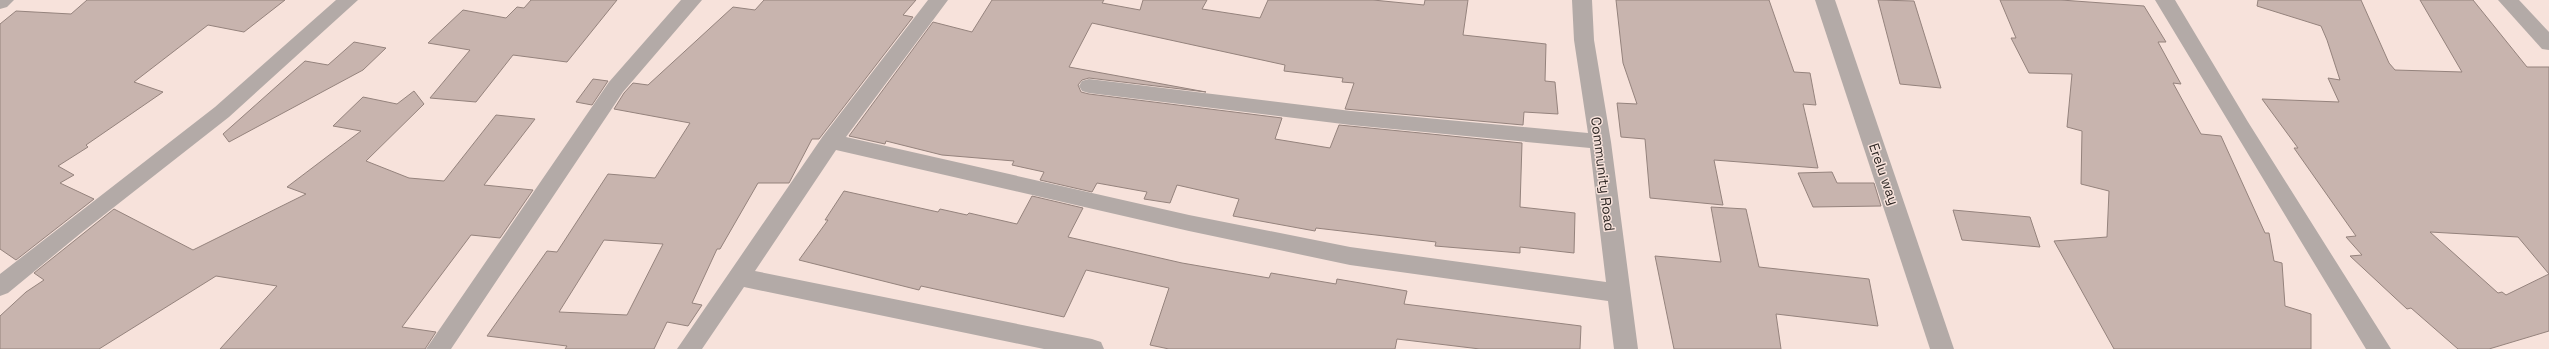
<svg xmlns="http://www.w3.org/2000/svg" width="2549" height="349" font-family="'Space Grotesk',sans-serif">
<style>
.building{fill:#c8b4ae;stroke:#95837d;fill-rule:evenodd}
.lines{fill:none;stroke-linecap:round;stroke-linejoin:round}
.street{fill:#b3aaa7;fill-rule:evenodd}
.labels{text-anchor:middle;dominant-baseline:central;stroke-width:3;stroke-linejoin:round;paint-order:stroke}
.street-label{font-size:14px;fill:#2f2825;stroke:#f7e2db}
</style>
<rect width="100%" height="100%" fill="#f7e2db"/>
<g class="building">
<path d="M 87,0 L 285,0 L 244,32 L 208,25 L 134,82 L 163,92 L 86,145 L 88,147 L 58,166 L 74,175 L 60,183 L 94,199 L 16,260 L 0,249 L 0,24 L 16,11 L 71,14 Z"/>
<path d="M 531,0 L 617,0 L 567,62 L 513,55 L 476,102 L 430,98 L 470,50 L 428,43 L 463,10 L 506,18 L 517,7 L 524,8 Z"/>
<path d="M 764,0 L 916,0 L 903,15 L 913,17 L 819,139 L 812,139 L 789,183 L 758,183 L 720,249 L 717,249 L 692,303 L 702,305 L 688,326 L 667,322 L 654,349 L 565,349 L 567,346 L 487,336 L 547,251 L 557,252 L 608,174 L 655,178 L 690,123 L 614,109 L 624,93 L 633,83 L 648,85 L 733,7 L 755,10 ZM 604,240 L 663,244 L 627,315 L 559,312 Z"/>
<path d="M 992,0 L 1104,0 L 1102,3 L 1140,10 L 1143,0 L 1207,0 L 1202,9 L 1260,18 L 1268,0 L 1373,0 L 1424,5 L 1425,0 L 1468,0 L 1463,35 L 1546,44 L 1545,81 L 1555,82 L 1558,114 L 1524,112 L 1523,125 L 1345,109 L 1354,83 L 1342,82 L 1343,78 L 1284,71 L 1285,65 L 1092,23 L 1069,67 L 1206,92 L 1089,78 L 1082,80 L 1078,85 L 1081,92 L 1089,94 L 1282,118 L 1275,139 L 1330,148 L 1339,125 L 1522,143 L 1520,207 L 1575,213 L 1574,253 L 1520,247 L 1520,253 L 1435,246 L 1436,242 L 1316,228 L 1315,231 L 1233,216 L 1239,199 L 1177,185 L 1170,203 L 1144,199 L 1147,192 L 1097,183 L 1092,192 L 1040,180 L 1044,172 L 1012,165 L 1014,161 L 942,155 L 886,141 L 885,144 L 849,136 L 933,22 L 972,32 Z"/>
<path d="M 1616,0 L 1769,0 L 1794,72 L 1810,73 L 1816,105 L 1803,104 L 1818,168 L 1714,160 L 1723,205 L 1650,198 L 1645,139 L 1621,137 L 1617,103 L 1637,104 L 1623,63 Z"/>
<path d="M 1878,0 L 1914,1 L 1941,88 L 1900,84 Z"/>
<path d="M 2000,0 L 2061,0 L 2144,6 L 2166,42 L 2158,42 L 2181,84 L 2173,83 L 2201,134 L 2221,136 L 2265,233 L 2269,233 L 2274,261 L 2282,263 L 2285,306 L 2311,314 L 2311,349 L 2114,349 L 2054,241 L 2107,237 L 2109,191 L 2081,184 L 2082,131 L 2067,127 L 2072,74 L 2029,73 L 2011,38 L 2016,38 Z"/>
<path d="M 2258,0 L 2361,0 L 2389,63 L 2395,70 L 2462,72 L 2420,0 L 2473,0 L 2527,67 L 2549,67 L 2549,274 L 2518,237 L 2430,232 L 2498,293 L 2502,292 L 2506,295 L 2549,274 L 2549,331 L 2489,349 L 2458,349 L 2411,308 L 2407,309 L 2350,256 L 2362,255 L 2346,237 L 2356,236 L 2294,148 L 2298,148 L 2262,99 L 2339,102 L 2328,78 L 2340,80 L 2327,40 L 2321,26 L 2257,6 Z"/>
<path d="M 354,42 L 386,48 L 363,70 L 229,142 L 223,134 L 305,61 L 328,65 Z"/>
<path d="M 593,79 L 608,81 L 592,105 L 576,102 Z"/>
<path d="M 414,91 L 424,104 L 366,161 L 409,178 L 444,181 L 496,115 L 535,119 L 484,185 L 533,190 L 500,238 L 471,235 L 402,327 L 436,332 L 425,349 L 220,349 L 277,286 L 216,276 L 99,349 L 0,349 L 0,316 L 26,292 L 44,280 L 34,273 L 114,209 L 193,250 L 306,194 L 287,187 L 361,131 L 333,126 L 363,97 L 397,104 Z"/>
<path d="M 1832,172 L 1837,183 L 1874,183 L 1881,206 L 1813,207 L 1798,173 Z"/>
<path d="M 844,191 L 938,212 L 940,209 L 967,215 L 969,213 L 1017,224 L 1032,196 L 1083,208 L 1068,237 L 1182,263 L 1269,278 L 1271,273 L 1336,284 L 1337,279 L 1407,291 L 1404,304 L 1581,326 L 1580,349 L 1480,349 L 1397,339 L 1395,349 L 1169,349 L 1150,345 L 1169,288 L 1086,270 L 1064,317 L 921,286 L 919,290 L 799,260 L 828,220 L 825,220 Z"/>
<path d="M 1711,207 L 1746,209 L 1759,267 L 1869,279 L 1878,326 L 1776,314 L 1781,349 L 1674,349 L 1655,256 L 1721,262 Z"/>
<path d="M 1953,210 L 2030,217 L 2040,247 L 1962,240 Z"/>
</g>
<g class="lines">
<g class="street">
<path d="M 0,0 L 14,0 L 7,7 L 0,9 Z"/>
<path d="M 336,0 L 358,0 L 229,117 L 81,233 L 8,293 L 0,296 L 0,274 L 215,107 Z"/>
<path d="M 681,0 L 702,0 L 623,92 L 451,349 L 426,349 L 609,82 Z"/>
<path d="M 928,0 L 948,0 L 846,137 L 1189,215 L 1350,247 L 1606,282 L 1590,148 L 1351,125 L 1089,93 L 1082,91 L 1079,86 L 1082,81 L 1089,79 L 1351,111 L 1588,133 L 1574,40 L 1572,0 L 1592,0 L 1594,40 L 1611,142 L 1638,349 L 1614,349 L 1608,301 L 1350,265 L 1189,231 L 836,150 L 755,271 L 1092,339 L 1101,342 L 1104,349 L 1044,349 L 744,287 L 702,349 L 677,349 L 823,136 Z"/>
<path d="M 1815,0 L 1835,0 L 1954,349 L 1930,349 Z"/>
<path d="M 2155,0 L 2175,0 L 2248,122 L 2391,349 L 2366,349 Z"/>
<path d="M 2498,0 L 2519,0 L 2549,32 L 2549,50 L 2542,49 Z"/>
</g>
</g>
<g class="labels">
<g class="street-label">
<text transform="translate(1603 174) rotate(83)">Community Road</text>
<text transform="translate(1884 174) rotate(71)">Erelu way</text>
</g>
</g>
</svg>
